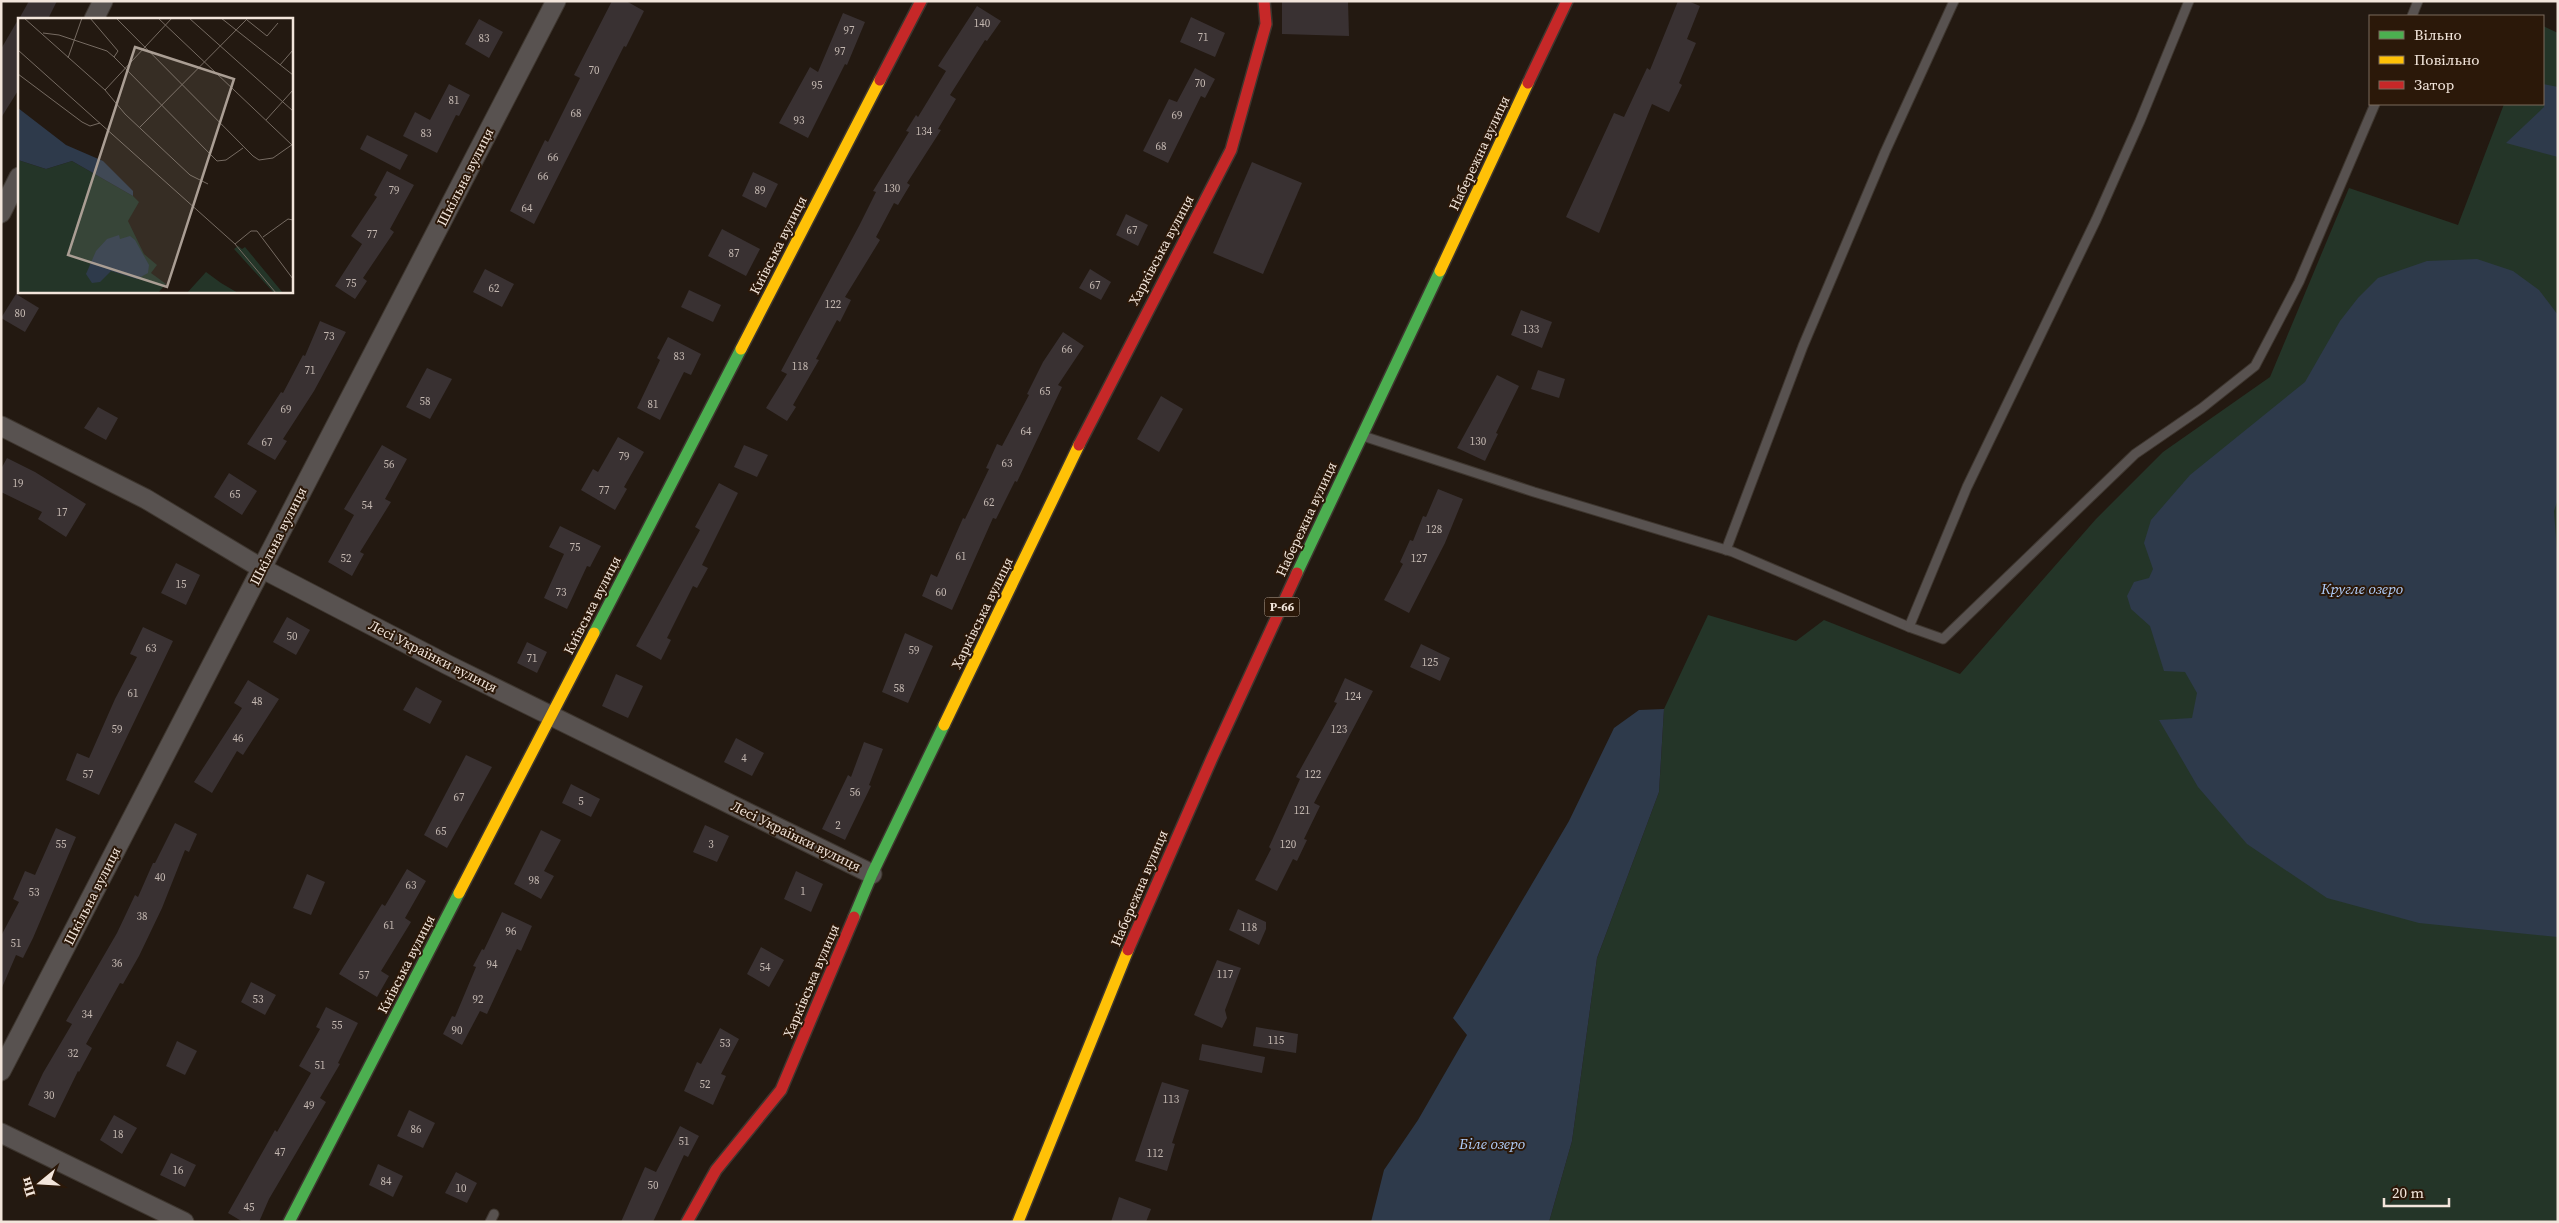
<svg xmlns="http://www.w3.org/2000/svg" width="2559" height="1223" font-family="'Source Serif 4',serif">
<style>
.green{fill:#243528}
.water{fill:#2e3a4b}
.building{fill:#393132}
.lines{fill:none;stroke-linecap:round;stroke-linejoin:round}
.lane-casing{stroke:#3e362f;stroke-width:11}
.street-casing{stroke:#3e362f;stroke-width:21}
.fast-casing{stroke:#3e362f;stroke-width:14}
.slow-casing{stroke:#3e362f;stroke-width:14}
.jam-casing{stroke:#3e362f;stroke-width:14}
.lane{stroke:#585250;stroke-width:9}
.street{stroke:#585250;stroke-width:19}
.fast{stroke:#4caf50;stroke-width:11}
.slow{stroke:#ffc107;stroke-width:11}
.jam{stroke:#c62828;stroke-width:11}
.labels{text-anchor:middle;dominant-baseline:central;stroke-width:4;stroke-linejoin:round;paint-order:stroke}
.number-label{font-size:11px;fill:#c4b8b1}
.shield{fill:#2b1809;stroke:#b6a89c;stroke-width:1}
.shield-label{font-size:12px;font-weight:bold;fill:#f2e5db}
.street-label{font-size:14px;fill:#f2e5db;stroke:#2b1809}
.water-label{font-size:15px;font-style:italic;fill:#b1cffc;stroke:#2b1809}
.inset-road{fill:none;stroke:#766b62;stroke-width:1}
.view{fill:#aa9e94;fill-opacity:0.15;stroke:#aa9e94;stroke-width:2.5}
.inset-edge{fill:none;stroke:#f2e5db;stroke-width:2.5}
</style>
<rect width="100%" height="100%" fill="#231911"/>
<path class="green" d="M 2543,26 L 2558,33 L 2558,1222 L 1549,1222 L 1572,1141 L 1597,958 L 1659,792 L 1664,709 L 1708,615 L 1796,641 L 1824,620 L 1960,674 L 2096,519 L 2163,452 L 2270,377 L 2349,188 L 2458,225 L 2504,104 L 2543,104 Z"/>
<g class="water">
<path d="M 2543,84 L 2558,87 L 2558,157 L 2506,143 L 2544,107 Z"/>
<path d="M 2477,259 L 2513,271 L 2539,290 L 2558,315 L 2558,499 L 2554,511 L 2558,565 L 2558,937 L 2419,923 L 2327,898 L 2247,844 L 2198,787 L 2159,720 L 2192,718 L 2197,693 L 2185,672 L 2164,671 L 2150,626 L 2131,609 L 2127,596 L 2134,582 L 2149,578 L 2153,569 L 2144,543 L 2151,520 L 2190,475 L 2305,382 L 2340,321 L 2358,298 L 2378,278 L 2427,261 Z"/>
<path d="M 1664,709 L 1659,792 L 1597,958 L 1572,1141 L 1549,1222 L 1371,1222 L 1384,1170 L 1418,1120 L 1467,1035 L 1453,1018 L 1569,821 L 1614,728 L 1639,710 Z"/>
</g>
<g class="building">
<path d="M 29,1 L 57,1 L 48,19 L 19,19 Z"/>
<path d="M 612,1 L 626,1 L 644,11 L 626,47 L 624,46 L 534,224 L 510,211 L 545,140 L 548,142 L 580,78 L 574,75 Z"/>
<path d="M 1282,1 L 1348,1 L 1349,36 L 1282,34 Z"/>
<path d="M 1678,1 L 1688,1 L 1700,6 L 1687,39 L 1696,43 L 1679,83 L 1682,85 L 1669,112 L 1652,104 L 1599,233 L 1566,217 L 1614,113 L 1624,117 L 1647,68 L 1650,70 Z"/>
<path d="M 977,6 L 1001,21 L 987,41 L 985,40 L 950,95 L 956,99 L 938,129 L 941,130 L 907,183 L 910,185 L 898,205 L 894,203 L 876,237 L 880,240 L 845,297 L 851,300 L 840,322 L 837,320 L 816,359 L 819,360 L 793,405 L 796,407 L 787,421 L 766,408 L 787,374 L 781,371 L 859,226 L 876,192 L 873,191 L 909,132 L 906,131 L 916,115 L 918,117 L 946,71 L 938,66 Z"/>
<path d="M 843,13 L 865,22 L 847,65 L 845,64 L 808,138 L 779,123 L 810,67 L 818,72 Z"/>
<path d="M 1191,17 L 1225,33 L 1215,57 L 1180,42 Z"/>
<path d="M 19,18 L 19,89 L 1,118 L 1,49 Z"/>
<path d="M 479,19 L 503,32 L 489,58 L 465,44 Z"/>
<path d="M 1195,68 L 1215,79 L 1205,98 L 1201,96 L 1168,163 L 1143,151 L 1169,99 L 1177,102 Z"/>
<path d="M 449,84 L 470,95 L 459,116 L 456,115 L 437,153 L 403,136 L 415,112 L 430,120 Z"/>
<path d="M 367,135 L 408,155 L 400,170 L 360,149 Z"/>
<path d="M 1252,162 L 1302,183 L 1263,274 L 1213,253 Z"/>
<path d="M 387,171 L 414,185 L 390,229 L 394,232 L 363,278 L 367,281 L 355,299 L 335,286 L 362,244 L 351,236 L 377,197 L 374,195 Z"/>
<path d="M 753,172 L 778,184 L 766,208 L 742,196 Z"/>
<path d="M 1126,214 L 1148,225 L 1138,246 L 1116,235 Z"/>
<path d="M 722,229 L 760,249 L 746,276 L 708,256 Z"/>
<path d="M 485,269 L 514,284 L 502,307 L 473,292 Z"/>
<path d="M 1090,269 L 1111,282 L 1101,300 L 1079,288 Z"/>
<path d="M 689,290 L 721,305 L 713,322 L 681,307 Z"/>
<path d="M 16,294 L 39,308 L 25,332 L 1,318 Z"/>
<path d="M 1521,310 L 1552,322 L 1542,348 L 1511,335 Z"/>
<path d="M 320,321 L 346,332 L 314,391 L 283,439 L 287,441 L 275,460 L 247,444 L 281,392 L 283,393 L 303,355 L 305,356 Z"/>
<path d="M 1063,332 L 1084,346 L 1058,385 L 1062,387 L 1017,482 L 1015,481 L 996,519 L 993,518 L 952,610 L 922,596 L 931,574 L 937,577 L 963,518 L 965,519 L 989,469 L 986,468 L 997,444 L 1002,446 L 1029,395 L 1027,394 L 1043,362 Z"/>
<path d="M 668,337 L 701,354 L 691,375 L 684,372 L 660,420 L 637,408 L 660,360 L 657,358 Z"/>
<path d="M 427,368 L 452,379 L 430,419 L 406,407 Z"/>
<path d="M 1538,370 L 1565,379 L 1559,398 L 1531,389 Z"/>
<path d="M 1497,375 L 1519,386 L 1496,433 L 1498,434 L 1485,461 L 1457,448 Z"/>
<path d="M 1161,396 L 1183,409 L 1159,452 L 1137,439 Z"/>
<path d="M 98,407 L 118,418 L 106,440 L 84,428 Z"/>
<path d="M 618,437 L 644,452 L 624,487 L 627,489 L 615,510 L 581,490 L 593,469 L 598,472 Z"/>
<path d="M 382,445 L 407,459 L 385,499 L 391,502 L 360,552 L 364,554 L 352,576 L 328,562 L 354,515 L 344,509 Z"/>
<path d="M 744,445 L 768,455 L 757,477 L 734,467 Z"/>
<path d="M 7,458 L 35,472 L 86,504 L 66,537 L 38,519 L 42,512 L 1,492 L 1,469 Z"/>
<path d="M 229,473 L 257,491 L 242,515 L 214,497 Z"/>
<path d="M 719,483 L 738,493 L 702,565 L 708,568 L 697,588 L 693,586 L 667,638 L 671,640 L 661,660 L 636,646 L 700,530 L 695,527 Z"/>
<path d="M 1438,489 L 1463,499 L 1445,543 L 1409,613 L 1384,600 L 1403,564 L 1400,562 L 1410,540 L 1413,541 L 1423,516 L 1426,517 Z"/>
<path d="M 560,526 L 601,546 L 590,567 L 587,566 L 567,609 L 544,598 L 564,554 L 549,547 Z"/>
<path d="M 176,563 L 200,575 L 186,605 L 161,593 Z"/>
<path d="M 287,617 L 310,630 L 296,655 L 273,642 Z"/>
<path d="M 143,627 L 173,641 L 99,795 L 66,780 L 77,753 L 89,758 L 115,699 L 137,657 L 130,654 Z"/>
<path d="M 905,633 L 933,646 L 908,703 L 882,692 Z"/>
<path d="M 527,642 L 547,652 L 537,673 L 517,663 Z"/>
<path d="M 1421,644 L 1450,658 L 1440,681 L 1410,667 Z"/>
<path d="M 616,674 L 643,686 L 628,718 L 602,706 Z"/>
<path d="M 1345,678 L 1373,691 L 1314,803 L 1320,806 L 1304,839 L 1307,840 L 1297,861 L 1293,859 L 1277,891 L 1255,880 L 1271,849 L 1269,847 L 1300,779 L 1296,777 L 1337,703 L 1334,702 Z"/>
<path d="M 248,680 L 279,699 L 243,755 L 237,751 L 212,793 L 194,782 L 242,708 L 234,703 Z"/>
<path d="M 416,687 L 442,701 L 430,724 L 403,710 Z"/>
<path d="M 736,738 L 764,753 L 752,776 L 724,762 Z"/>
<path d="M 864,742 L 883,749 L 869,785 L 871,786 L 845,840 L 822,829 L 848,775 L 851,777 Z"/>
<path d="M 466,755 L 492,767 L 447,848 L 424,835 Z"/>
<path d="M 571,784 L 600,799 L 591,817 L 562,803 Z"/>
<path d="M 175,823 L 197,834 L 189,852 L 185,850 L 162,908 L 139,956 L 123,984 L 120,983 L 86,1044 L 92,1048 L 79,1072 L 78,1071 L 55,1118 L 28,1105 L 43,1073 L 72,1024 L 66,1021 L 117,933 L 135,895 L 138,897 L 153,863 L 155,863 Z"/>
<path d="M 705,825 L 729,836 L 717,862 L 693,852 Z"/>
<path d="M 56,828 L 76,837 L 33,938 L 23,958 L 16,955 L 1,990 L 1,936 L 19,902 L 13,899 L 25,871 L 35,875 Z"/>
<path d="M 541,830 L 561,840 L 544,871 L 554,876 L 541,899 L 514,884 Z"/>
<path d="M 407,869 L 426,881 L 405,918 L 411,922 L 381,971 L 389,976 L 377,997 L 339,974 L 382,904 L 385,906 Z"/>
<path d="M 796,871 L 823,884 L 811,912 L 784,899 Z"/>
<path d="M 307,874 L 325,882 L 311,915 L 293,908 Z"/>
<path d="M 1238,909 L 1266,922 L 1266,929 L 1259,945 L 1229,930 Z"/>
<path d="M 502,912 L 532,926 L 521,951 L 517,949 L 487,1014 L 480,1011 L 462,1045 L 443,1034 L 452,1016 L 455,1017 L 476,967 L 473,966 L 482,949 L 484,950 Z"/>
<path d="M 761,947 L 784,960 L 769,987 L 747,974 Z"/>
<path d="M 1217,960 L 1241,968 L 1225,1010 L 1227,1018 L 1222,1028 L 1194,1015 Z"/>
<path d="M 251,982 L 276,995 L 265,1015 L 241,1002 Z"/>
<path d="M 326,1007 L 358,1023 L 338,1063 L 340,1064 L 320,1098 L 326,1102 L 269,1199 L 259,1222 L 243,1222 L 228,1213 L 275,1130 L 277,1132 L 311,1073 L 299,1066 L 320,1029 L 316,1027 Z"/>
<path d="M 1256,1027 L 1298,1034 L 1296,1053 L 1253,1046 Z"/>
<path d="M 720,1028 L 739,1039 L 721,1074 L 726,1076 L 713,1105 L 684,1091 L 697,1062 L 701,1064 Z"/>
<path d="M 177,1041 L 197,1051 L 185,1075 L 166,1066 Z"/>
<path d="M 1202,1044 L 1265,1057 L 1262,1073 L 1199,1060 Z"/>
<path d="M 1162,1082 L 1189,1090 L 1172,1143 L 1175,1144 L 1167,1171 L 1135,1161 Z"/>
<path d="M 409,1110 L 435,1123 L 423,1148 L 397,1136 Z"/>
<path d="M 114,1115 L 137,1128 L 122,1154 L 100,1140 Z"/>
<path d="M 680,1126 L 699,1136 L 688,1157 L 684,1155 L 653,1222 L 621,1222 L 645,1167 L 656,1172 Z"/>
<path d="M 171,1153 L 196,1165 L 185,1187 L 160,1175 Z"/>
<path d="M 378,1164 L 403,1176 L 393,1197 L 369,1185 Z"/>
<path d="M 456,1172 L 477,1183 L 467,1203 L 445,1193 Z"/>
<path d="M 1119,1197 L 1151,1209 L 1146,1222 L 1111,1222 Z"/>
</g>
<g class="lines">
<defs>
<g id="lane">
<path d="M 2412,16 L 2418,1"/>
<path d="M 1363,436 L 1534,492 L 1733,552 L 1909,627 L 1943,639 L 2135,454 L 2202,408 L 2255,366 L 2299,282 L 2375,104"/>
<path d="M 1726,550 L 1803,346 L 1885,152 L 1954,1"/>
<path d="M 1909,627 L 1967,487 L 2096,220 L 2140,121 L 2189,1"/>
<path d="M 490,1222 L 494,1214"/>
</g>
<g id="street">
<path d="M 94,19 L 103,1"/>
<path d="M 1,213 L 19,177"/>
<path d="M 1,426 L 146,499 L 261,568 L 448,665 L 872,874"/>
<path d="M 1,1071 L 556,1"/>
<path d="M 1,1133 L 184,1222"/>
</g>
<g id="fast">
<path d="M 1297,573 L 1440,271"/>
<path d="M 594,633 L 741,349"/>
<path d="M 854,917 L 872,874 L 944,725"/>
<path d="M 289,1222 L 459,893"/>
</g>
<g id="slow">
<path d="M 1440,271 L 1528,83"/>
<path d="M 741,349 L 880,80"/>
<path d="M 944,725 L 1079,445"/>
<path d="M 459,893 L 594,633"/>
<path d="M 1018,1222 L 1128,950"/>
</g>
<g id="jam">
<path d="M 880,80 L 921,1"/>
<path d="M 1528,83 L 1567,1"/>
<path d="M 1079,445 L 1231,150 L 1266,24 L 1264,1"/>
<path d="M 1128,950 L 1212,758 L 1297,573"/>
<path d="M 687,1222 L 716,1170 L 781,1090 L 854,917"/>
</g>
</defs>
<use href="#lane" class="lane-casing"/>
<use href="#street" class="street-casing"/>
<use href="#fast" class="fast-casing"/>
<use href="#slow" class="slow-casing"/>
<use href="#jam" class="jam-casing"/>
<use href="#lane" class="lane"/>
<use href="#street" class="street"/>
<use href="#fast" class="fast"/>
<use href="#slow" class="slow"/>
<use href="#jam" class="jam"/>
</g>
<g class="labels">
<g class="number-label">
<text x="982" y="23">140</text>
<text x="849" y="30">97</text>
<text x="1203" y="37">71</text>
<text x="484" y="38">83</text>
<text x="840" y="51">97</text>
<text x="594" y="70">70</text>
<text x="1200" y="83">70</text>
<text x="817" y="85">95</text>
<text x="454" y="100">81</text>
<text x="576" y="113">68</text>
<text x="1177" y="115">69</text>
<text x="799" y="120">93</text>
<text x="924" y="131">134</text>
<text x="426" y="133">83</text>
<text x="1161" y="146">68</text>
<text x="553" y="157">66</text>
<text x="543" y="176">66</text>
<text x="892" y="188">130</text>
<text x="394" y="190">79</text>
<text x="760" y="190">89</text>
<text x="527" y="208">64</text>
<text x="1132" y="230">67</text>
<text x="372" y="234">77</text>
<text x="734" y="253">87</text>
<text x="351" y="283">75</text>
<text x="1095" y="285">67</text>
<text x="494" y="288">62</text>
<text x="833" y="304">122</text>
<text x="20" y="313">80</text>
<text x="1531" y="329">133</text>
<text x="329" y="336">73</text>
<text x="1067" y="349">66</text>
<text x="679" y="356">83</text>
<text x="800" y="366">118</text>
<text x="310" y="370">71</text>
<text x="1045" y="391">65</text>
<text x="425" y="401">58</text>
<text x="653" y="404">81</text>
<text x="286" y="409">69</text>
<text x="1026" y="431">64</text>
<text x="1478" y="441">130</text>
<text x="267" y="442">67</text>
<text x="624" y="456">79</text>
<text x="1007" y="463">63</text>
<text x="389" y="464">56</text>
<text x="18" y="483">19</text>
<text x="604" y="490">77</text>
<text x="235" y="494">65</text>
<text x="989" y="502">62</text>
<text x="367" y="505">54</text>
<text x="62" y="512">17</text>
<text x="1434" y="529">128</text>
<text x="575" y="547">75</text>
<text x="961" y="556">61</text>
<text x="346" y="558">52</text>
<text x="1419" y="558">127</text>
<text x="181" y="584">15</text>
<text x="561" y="592">73</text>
<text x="941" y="592">60</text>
<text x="292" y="636">50</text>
<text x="151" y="648">63</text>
<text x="914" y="650">59</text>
<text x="532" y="658">71</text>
<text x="1430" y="662">125</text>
<text x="899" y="688">58</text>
<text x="133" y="693">61</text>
<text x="1353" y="696">124</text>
<text x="257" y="701">48</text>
<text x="117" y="729">59</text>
<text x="1339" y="729">123</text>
<text x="238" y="738">46</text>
<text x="744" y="758">4</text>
<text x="88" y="774">57</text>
<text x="1313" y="774">122</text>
<text x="855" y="792">56</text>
<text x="459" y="797">67</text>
<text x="581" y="801">5</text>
<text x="1302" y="810">121</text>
<text x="838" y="825">2</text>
<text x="441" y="831">65</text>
<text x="61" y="844">55</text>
<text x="711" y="844">3</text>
<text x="1288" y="844">120</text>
<text x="160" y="877">40</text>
<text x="534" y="880">98</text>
<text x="411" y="885">63</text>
<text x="803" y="891">1</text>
<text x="34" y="892">53</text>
<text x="142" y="916">38</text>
<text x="389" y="925">61</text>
<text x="1249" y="927">118</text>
<text x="511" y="931">96</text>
<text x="16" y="943">51</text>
<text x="117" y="963">36</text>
<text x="492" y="964">94</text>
<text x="765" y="967">54</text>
<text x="1225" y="974">117</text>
<text x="364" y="975">57</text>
<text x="258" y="999">53</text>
<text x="478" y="999">92</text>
<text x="87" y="1014">34</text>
<text x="337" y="1025">55</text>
<text x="457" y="1030">90</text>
<text x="1276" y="1040">115</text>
<text x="725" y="1043">53</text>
<text x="73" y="1053">32</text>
<text x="320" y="1065">51</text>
<text x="705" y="1084">52</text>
<text x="49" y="1095">30</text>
<text x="1171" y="1099">113</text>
<text x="309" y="1105">49</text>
<text x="416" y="1129">86</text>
<text x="118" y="1134">18</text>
<text x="684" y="1141">51</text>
<text x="280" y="1152">47</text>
<text x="1155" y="1153">112</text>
<text x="178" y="1170">16</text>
<text x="386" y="1181">84</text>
<text x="653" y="1185">50</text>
<text x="461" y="1188">10</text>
<text x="249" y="1207">45</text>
</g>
<rect class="shield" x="1264.5" y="597.5" width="35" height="19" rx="4"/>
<g class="shield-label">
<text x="1282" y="607">Р-66</text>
</g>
<g class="street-label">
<text transform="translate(1479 153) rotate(-65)">Набережна вулиця</text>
<text transform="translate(465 177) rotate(-63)">Шкільна вулиця</text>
<text transform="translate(778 245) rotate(-63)">Київська вулиця</text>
<text transform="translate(1161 250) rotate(-62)">Харківська вулиця</text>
<text transform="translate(1306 519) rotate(-65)">Набережна вулиця</text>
<text transform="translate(278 536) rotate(-63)">Шкільна вулиця</text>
<text transform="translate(592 605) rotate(-63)">Київська вулиця</text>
<text transform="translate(982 613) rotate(-64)">Харківська вулиця</text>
<text transform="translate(433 656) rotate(27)">Лесі Українки вулиця</text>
<text transform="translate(796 836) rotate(26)">Лесі Українки вулиця</text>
<text transform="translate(1139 888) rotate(-67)">Набережна вулиця</text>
<text transform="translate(92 896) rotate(-63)">Шкільна вулиця</text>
<text transform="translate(406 964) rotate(-63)">Київська вулиця</text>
<text transform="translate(811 981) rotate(-67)">Харківська вулиця</text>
</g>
<g class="water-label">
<text x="2362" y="588">Кругле озеро</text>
<text x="1492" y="1143">Біле озеро</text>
</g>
</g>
<g transform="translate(18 18)">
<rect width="275" height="275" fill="#231911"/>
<path d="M 0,142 L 28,151 L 54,143 L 115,178 L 121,184 L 110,203 L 126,236 L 139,247 L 133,255 L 148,266 L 140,275 L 0,275 ZM 220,228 L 224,231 L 227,229 L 265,275 L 256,275 L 216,231 ZM 188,254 L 203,265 L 220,275 L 169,275 Z" fill="#243528"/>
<path d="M 0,90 L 48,127 L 85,143 L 115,173 L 115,178 L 54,143 L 28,151 L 0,142 ZM 101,217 L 102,221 L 112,218 L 117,222 L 131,247 L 130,255 L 119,261 L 93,253 L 82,264 L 74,265 L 68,256 L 78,233 L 89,221 Z" fill="#2e3a4b"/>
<path class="inset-road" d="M 6,0 L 87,72 L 107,96 L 172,157 L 190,166M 72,0 L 100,33 L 96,39 L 199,143 L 208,142 L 225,130M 98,0 L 235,138 L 241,142 L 255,140 L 275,126M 140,0 L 274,127M 171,0 L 275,93M 203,0 L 275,57M 229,2 L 249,18 L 260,5M 25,15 L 41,17 L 89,33 L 96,39M 0,32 L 217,226 L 233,213 L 239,213 L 275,261M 50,40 L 64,0M 262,47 L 275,32M 0,56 L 64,104 L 72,108 L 82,105M 87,72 L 154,0M 248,102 L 275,72M 122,109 L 230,0M 245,219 L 270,201 L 275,202M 217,226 L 258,275"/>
<path class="view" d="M 117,29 L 216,61 L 149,269 L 50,237 Z"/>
<rect width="275" height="275" class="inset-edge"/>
</g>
<rect width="2559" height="1223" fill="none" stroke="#f2e5db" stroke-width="5"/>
<rect x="2369" y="15" width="175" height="90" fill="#2b1809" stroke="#7b6a5d"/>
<rect x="2379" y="31" width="25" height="8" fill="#4caf50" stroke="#7b6a5d"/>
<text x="2414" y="40" font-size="15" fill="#f2e5db">Вільно</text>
<rect x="2379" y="56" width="25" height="8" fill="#ffc107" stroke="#7b6a5d"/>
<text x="2414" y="65" font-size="15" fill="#f2e5db">Повільно</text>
<rect x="2379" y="81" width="25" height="8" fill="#c62828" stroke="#7b6a5d"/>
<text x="2414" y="90" font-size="15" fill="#f2e5db">Затор</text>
<g transform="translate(40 1183) rotate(252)" stroke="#2b1809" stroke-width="4" paint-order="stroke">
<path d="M0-4L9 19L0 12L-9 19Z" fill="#f2e5db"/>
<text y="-8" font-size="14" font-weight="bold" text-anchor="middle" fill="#f2e5db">Пн</text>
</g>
<path d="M2384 1198v8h65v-8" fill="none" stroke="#f2e5db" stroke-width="2.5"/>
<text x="2392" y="1198" font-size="15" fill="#f2e5db" stroke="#2b1809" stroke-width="4" paint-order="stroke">20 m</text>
</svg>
